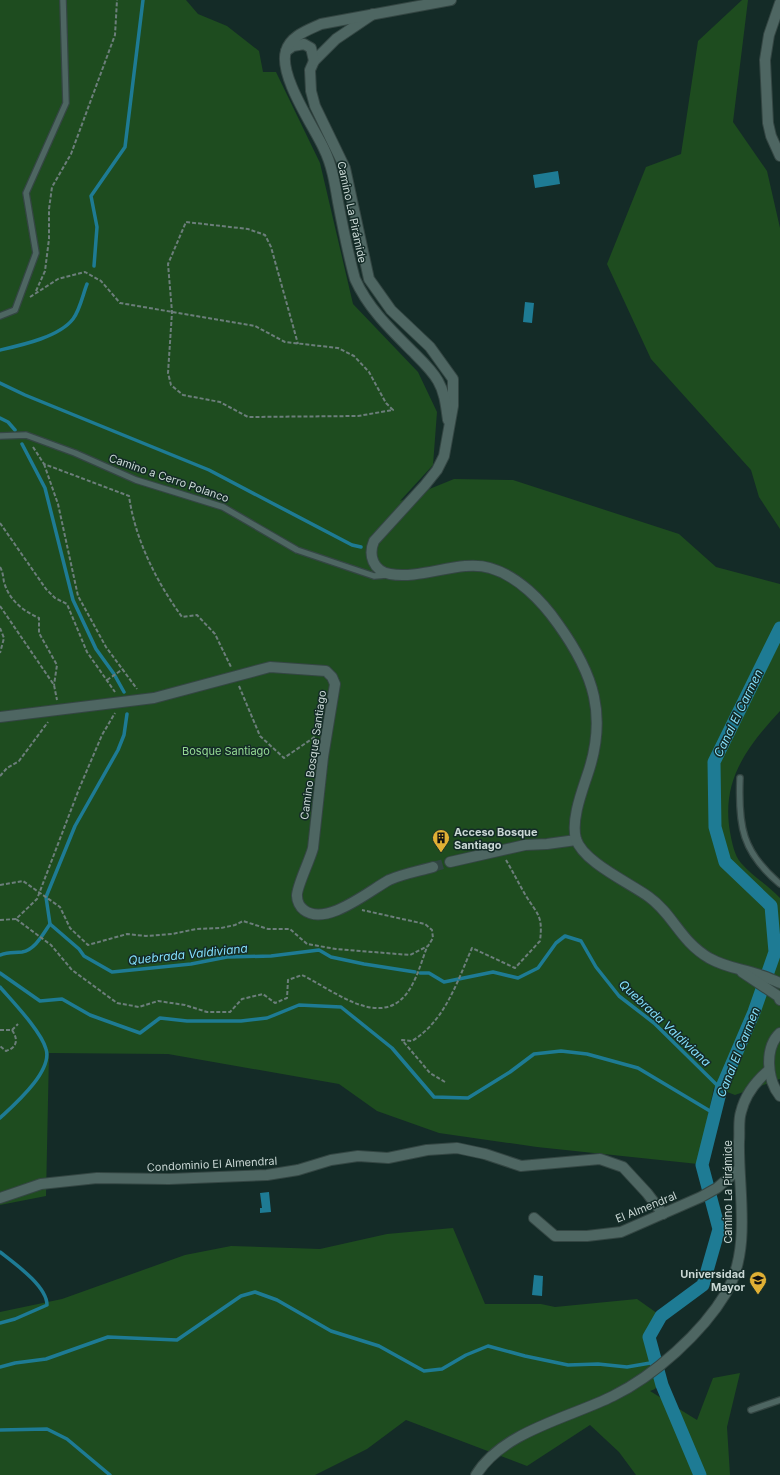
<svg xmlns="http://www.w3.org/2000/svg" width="780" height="1475" font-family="Inter,sans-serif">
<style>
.green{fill:#1e4c1f}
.water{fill:#1e7b94}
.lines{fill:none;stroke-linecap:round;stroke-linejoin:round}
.stream{stroke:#1e7b94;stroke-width:3.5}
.canal{stroke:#1e7b94;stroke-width:13}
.street-tunnel{stroke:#2f4541;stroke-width:10;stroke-dasharray:10 5;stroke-linecap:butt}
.lane-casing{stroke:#344643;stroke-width:8}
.street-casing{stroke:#344643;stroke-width:12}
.secondary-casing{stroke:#344643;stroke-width:12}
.path{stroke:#6c7e7b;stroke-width:2;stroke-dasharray:4 2;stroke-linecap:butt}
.lane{stroke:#4e6662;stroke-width:5.5}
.street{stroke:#4e6662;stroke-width:10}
.secondary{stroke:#4e6662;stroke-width:10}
.labels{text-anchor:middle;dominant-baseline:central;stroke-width:3;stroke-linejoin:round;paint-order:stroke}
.street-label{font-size:11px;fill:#c9d7d4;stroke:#142b27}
.park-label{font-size:11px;fill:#96db94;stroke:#142b27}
.poi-label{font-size:11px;font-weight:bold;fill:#c9d7d4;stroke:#142b27;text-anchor:start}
.water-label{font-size:12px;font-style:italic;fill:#83defb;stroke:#142b27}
</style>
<rect width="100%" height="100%" fill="#142b27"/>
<g class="green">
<path d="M 0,0 L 186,0 L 198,14 L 227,26 L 259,51 L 263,72 L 276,72 L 320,163 L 353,304 L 418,372 L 437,412 L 433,465 L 400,501 L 454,479 L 513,480 L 679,534 L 716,567 L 780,584 L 780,711 C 747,747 721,780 730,832 C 732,842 734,855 741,863 C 752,876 768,885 780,898 L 780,1079 L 735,1095 L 714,1087 L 698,1164 L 537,1147 L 439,1133 L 377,1111 L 339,1084 L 168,1054 L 49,1053 L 46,1196 L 0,1205 Z"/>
<path d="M 742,0 L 748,0 L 733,122 L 767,171 L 780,228 L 780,529 L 759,497 L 751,470 L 651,359 L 607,264 L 646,167 L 681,154 L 698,41 Z"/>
<path d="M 453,1228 L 485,1304 L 541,1304 L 555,1307 L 637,1299 L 661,1316 L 649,1337 L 664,1375 L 655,1389 L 650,1391 L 697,1420 L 713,1378 L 740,1373 L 727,1427 L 730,1475 L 636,1475 L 619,1452 L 590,1425 L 527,1466 L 406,1420 L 367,1449 L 315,1475 L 0,1475 L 0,1312 L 62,1299 L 185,1255 L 231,1246 L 320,1249 L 387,1234 Z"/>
</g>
<g class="water">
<path d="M 558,171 L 560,184 L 535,188 L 533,175 Z"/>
<path d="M 525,302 L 534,303 L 532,323 L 523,322 Z"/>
<path d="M 269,1192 L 271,1212 L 260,1213 L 260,1208 L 262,1208 L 260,1193 Z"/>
<path d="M 534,1275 L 543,1276 L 542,1296 L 532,1295 Z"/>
</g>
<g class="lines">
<g class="stream">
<path d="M 94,266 L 97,227 L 91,196 L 125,147 L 143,0"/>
<path d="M 0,350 C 22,345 59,337 73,319 C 80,310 83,294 87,284"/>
<path d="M 0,383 L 25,395 L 209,470 L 352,545 L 361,547"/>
<path d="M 0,418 L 8,422 L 15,430"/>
<path d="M 22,444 L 45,488 L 73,600 L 96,649 L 114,674 L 124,692"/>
<path d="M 127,714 L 124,735 L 118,750 L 75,826 L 46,897 L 50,924 L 79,949 L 84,956 L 112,972 L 191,964 L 227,957 L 271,956 L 319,950 L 331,957 L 364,964 L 415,972"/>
<path d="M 0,955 C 8,952 14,953 22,952 C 35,950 43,934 50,924"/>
<path d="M 0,973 L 40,1001 L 62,999 L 90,1015 L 140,1033 L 160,1018 L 187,1021 L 241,1021 L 267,1018 L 299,1005 L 341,1007 L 392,1048 L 434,1097 L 468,1098 L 510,1072 L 534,1054 L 561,1051 L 587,1054 L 638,1068 L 715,1114"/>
<path d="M 420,973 L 429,973 L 444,982 L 493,972 L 518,978 L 538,968 L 556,943 L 565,936 L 581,941 L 596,967 L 619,996 L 654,1023 L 721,1089"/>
<path d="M 0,987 C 13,1002 41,1031 46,1049 C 53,1071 15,1104 0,1118"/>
<path d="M 0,1252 C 14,1263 47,1286 47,1305 L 15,1319 L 0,1323"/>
<path d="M 0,1367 L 15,1363 L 46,1359 L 108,1337 L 177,1340 L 241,1296 L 255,1292 L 277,1300 L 331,1331 L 379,1346 L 424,1371 L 442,1369 L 466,1355 L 488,1346 L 525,1356 L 568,1365 L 598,1364 L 627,1367 L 656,1362"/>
<path d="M 0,1430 L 47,1429 L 67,1439 L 110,1475"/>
</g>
<path class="canal" d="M 700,1475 L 662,1385 L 649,1337 L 661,1316 L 703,1285 L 719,1229 L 702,1165 L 721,1089 L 754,1012 L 775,952 L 771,906 L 725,862 L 715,827 L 714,762 L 780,628"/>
<path class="street-tunnel" d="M 433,867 L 450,862"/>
<defs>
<g id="lane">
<path d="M 0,316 L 15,310 L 36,253 L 26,193 L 66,103 L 63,0"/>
<path d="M 0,436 L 26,435 L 75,453 L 136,480 L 223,507 L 297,550 L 374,576 L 387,575"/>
<path d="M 740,778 C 738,826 742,852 780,884"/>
<path d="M 751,1410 L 780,1400"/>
</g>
<g id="street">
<path d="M 0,717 L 154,698 L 270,667 L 326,671 L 332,677 L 335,684 L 323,757 L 313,848 C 310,860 296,888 297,896 C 297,901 300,907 304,910 C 326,927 369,891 389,880 C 402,874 419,871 433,867"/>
<path d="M 450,862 L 525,845 L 547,844 L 576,840"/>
<path d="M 780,1033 C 764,1048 767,1080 780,1096"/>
<path d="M 0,1198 L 41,1184 L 97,1178 L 169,1179 L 267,1175 L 298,1170 L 331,1160 L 358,1156 L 388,1158 L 427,1150 L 457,1148 L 485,1154 L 521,1166 L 600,1159 L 623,1167 L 647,1193 L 663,1214"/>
<path d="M 534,1218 L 555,1236 L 587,1236 L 621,1232 L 701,1197 L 717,1188 L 739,1169"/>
<path d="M 476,1475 C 503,1431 569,1418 613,1396 C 654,1376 702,1333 726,1293 C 752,1249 738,1191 739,1142 C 740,1132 738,1121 741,1112 C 745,1095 756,1081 769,1070"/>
</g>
<g id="secondary">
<path d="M 780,3 L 769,35 L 765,60 L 768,123 L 771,136 L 780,156"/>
<path d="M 373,14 L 336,39 L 314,61 L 310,70 L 311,91 L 315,106 L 345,168 L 369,279 L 391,310 L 430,347 L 453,379 L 453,406 L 444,456 L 437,470 L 425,485 L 374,541 C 368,555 373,571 390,574 C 421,580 461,559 490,568 C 518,576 542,601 558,624 C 594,674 608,716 587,776 C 581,794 571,821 576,839 C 583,862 630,883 649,897 C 673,914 680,941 709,958 C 729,969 741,968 760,975 C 767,977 773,980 780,983"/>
<path d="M 286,51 L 293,46 L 304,44 L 311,48 L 314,61"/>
<path d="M 448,420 C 446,406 445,393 438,381 C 432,370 421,360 412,351 C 390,329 368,308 355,279 C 348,254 343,228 338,202 C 335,184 332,165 324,149 C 314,127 278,75 286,51 C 290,36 308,30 321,24 L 451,0"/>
<path d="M 742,972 L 778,996 L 780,1000"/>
</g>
</defs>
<use href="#lane" class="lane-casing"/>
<use href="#street" class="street-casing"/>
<use href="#secondary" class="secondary-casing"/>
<g class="path">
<path d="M 36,291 L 45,271 L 49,239 L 49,209 L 52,187 L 71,154 L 115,35 L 117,0"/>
<path d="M 30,297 L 58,279 L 85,272 L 101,281 L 120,303 L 255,326 L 285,342 L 338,348 L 354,356 L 369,372 L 386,403 L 393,410 L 358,416 L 248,417 L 220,402 L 183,395 L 171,385 L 168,373 L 172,312 L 168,264 L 186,222 L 248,229 L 265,235 L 271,247 L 298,344"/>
<path d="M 33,447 L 44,464 L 129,496 C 135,539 156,581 182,617 L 197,615 L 215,634 L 231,667"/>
<path d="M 44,464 L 58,504 L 78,596 L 106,647 L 137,689"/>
<path d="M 0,523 L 46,589 L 55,598 L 67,604 L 87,652 L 115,692"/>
<path d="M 0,567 C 3,572 3,577 4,582 C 9,600 23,611 39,618 L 39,633 L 57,665 L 54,685"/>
<path d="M 0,606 L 54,685 L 57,700"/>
<path d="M 0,628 L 4,638 L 0,653"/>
<path d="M 107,680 L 123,669"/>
<path d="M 239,686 L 260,736 L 284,758 L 316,736"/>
<path d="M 0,776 L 7,768 L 19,761 L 48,722"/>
<path d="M 0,885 L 23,881 L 60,907 L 70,928 L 88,945 L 127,934 L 146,936 L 172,934 L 196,929 L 221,928 L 235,925 L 243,921 L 268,929 L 290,929 L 307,944 L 336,949 L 410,955 L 428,946 L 433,938 L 432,930 L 425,924 L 362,910"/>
<path d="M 16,919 L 51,945 L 72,970 L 117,1003 L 139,1007 L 158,1001 L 185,1005 L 207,1012 L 230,1012 L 242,999 L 263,994 L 275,1003 L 287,998 L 288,980 L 302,975 C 334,990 384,1034 411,987 C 418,975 422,960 427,947"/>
<path d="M 0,920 L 16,919 L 37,899 L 79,789 L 102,735 L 115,713"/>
<path d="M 0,1030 L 12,1030 C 18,1039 18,1047 6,1051 L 0,1046"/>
<path d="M 12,1030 L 18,1024"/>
<path d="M 445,1082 L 430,1073 L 402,1040 L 412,1041 C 445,1021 457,982 472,948 L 515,968 L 540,941 C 543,916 538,915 526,896 C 519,884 513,872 506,860"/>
</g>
<use href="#lane" class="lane"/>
<use href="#street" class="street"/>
<use href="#secondary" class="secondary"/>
</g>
<defs>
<symbol id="building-pin" viewBox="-11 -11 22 30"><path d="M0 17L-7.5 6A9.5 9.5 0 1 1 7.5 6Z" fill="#e0b034" stroke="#142b27"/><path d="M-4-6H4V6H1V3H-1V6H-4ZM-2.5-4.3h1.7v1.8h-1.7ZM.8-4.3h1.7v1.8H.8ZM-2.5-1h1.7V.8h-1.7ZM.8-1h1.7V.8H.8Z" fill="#111"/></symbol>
<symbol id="university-pin" viewBox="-11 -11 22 30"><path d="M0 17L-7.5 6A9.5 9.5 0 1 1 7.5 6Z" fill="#e0b034" stroke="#142b27"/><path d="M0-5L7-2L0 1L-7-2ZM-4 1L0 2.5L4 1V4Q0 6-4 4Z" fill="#111"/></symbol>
</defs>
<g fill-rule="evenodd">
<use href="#building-pin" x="431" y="828" width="20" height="27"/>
<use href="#university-pin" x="748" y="1270" width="20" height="27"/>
</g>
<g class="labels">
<g class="street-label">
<text transform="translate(352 212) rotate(78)">Camino La Pirámide</text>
<text transform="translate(169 478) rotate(19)">Camino a Cerro Polanco</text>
<text transform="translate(313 755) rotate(-82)">Camino Bosque Santiago</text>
<text transform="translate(212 1164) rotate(-3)">Condominio El Almendral</text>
<text transform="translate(728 1192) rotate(-90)">Camino La Pirámide</text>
<text transform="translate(646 1207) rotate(-22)">El Almendral</text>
</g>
<g class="park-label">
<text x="226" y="751">Bosque Santiago</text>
</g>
<g class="poi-label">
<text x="454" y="832">Acceso Bosque<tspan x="454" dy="13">Santiago</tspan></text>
<text x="745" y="1274" text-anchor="end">Universidad<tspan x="745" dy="13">Mayor</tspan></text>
</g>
<g class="water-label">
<text transform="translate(738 713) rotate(-64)">Canal El Carmen</text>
<text transform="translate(188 954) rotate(-6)">Quebrada Valdiviana</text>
<text transform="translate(665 1023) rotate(43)">Quebrada Valdiviana</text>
<text transform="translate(738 1052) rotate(-68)">Canal El Carmen</text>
</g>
</g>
</svg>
